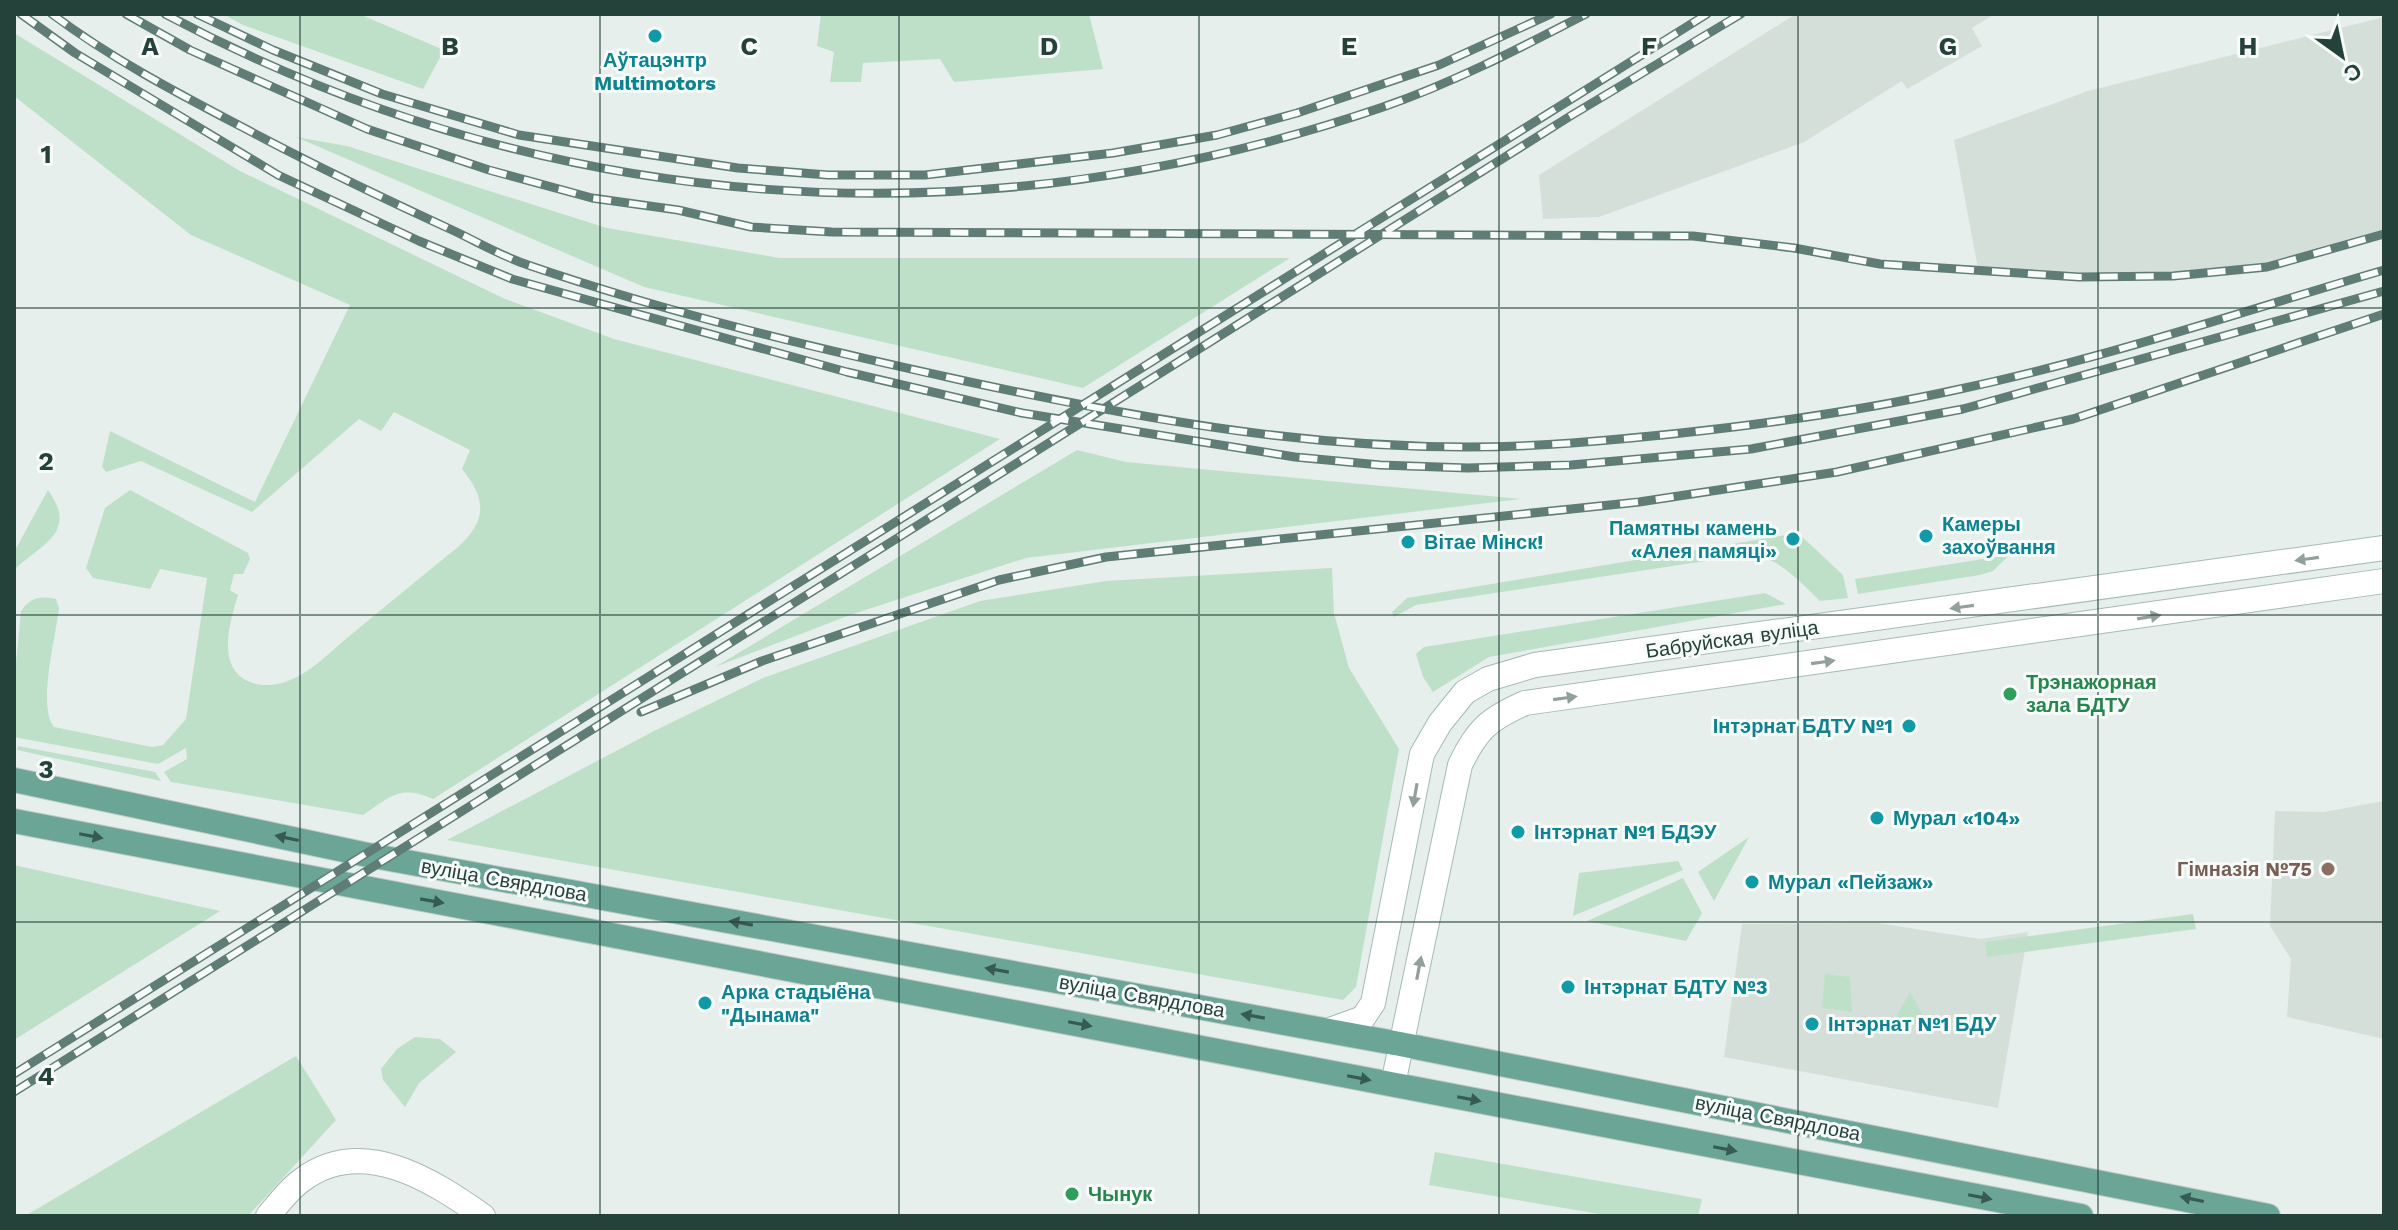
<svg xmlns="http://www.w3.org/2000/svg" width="2398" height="1230" font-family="'Work Sans',sans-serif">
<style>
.built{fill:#d4dfda}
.green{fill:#bfe0c8}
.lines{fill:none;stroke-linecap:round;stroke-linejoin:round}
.street-casing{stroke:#a8b8b2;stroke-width:26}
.secondary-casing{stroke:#a4bbb3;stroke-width:26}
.primary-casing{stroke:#c2cac8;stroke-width:26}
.street{stroke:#fff;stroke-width:24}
.secondary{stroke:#fff;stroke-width:24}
.primary{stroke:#6aa596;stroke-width:24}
.rail-casing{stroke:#5f7d75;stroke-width:9}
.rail{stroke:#f7fbf9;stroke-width:6;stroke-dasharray:18;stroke-linecap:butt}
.oneway{fill:#92a09c}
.oneway2{fill:#365b51}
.grid{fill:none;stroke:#24423a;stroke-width:2;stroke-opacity:0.55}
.culture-dot{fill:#0f9aa8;stroke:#f7fbf9;stroke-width:3}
.leisure-dot{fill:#2e9e5b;stroke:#f7fbf9;stroke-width:3}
.education-dot{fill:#8d6e63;stroke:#f7fbf9;stroke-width:3}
.labels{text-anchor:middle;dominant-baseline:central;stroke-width:6;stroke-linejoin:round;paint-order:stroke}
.culture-label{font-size:20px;font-weight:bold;fill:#0d838f;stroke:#f7fbf9;text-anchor:start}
.street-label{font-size:20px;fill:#24423a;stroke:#f7fbf9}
.leisure-label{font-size:20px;font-weight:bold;fill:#27864d;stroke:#f7fbf9;text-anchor:start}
.education-label{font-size:20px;font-weight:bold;fill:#785e54;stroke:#f7fbf9;text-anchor:end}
.grid-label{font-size:26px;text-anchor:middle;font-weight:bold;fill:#24423a;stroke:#f7fbf9;stroke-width:6;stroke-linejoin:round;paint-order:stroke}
</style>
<rect width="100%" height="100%" fill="#e6efeb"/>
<g class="built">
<path d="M 1796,14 L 1995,14 L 1972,28 L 1982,46 L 1907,89 L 1902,81 L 1804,142 L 1599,217 L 1543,219 L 1539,175 Z"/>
<path d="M 2384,17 L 2384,234 L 2267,267 L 2173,276 L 2079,277 L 1978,269 L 1954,140 L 2088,91 Z"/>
<path d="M 2384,801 L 2384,1039 L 2287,1017 L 2291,959 L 2270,926 L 2275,811 L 2324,812 Z"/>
<path d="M 1877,923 L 1980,939 L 2028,932 L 1998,1108 L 1724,1057 L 1742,924 Z"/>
</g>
<g class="green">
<path d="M 223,14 L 359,14 L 444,50 L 423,89 L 243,25 Z"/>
<path d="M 821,14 L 1089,14 L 1103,69 L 954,82 L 940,59 L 863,63 L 861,82 L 830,82 L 834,52 L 817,46 Z"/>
<path d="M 14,33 L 240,171 L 505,299 L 614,339 L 1000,439 L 433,799 C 400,784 390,797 363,815 L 171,782 L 164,772 L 187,759 L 186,748 L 158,764 L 14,737 L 14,684 L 21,611 C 31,597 40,596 56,599 L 59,608 C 56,636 37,707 54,727 L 152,747 L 163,745 L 186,719 L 207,578 L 160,569 L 150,589 L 93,578 L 86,568 L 105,508 L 130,490 L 248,553 L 250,559 L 243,574 L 234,574 L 230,590 L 238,595 C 231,618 218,659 241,677 C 254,687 273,687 288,681 C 310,673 329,653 347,638 C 384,607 421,577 458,547 C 487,520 487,500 462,469 L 470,450 L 394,412 L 381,431 L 359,419 L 252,512 L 141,461 L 106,472 L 102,467 L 110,431 L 255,502 L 350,305 L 191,235 L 14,96 Z"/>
<path d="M 296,137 L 347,146 L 607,228 L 780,258 L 1290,258 L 1083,388 L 644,287 Z"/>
<path d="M 1077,450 L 1126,462 L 1521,499 L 1026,558 L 850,615 L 715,667 Z"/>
<path d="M 48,490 C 79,533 41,544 14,570 L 14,552 Z"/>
<path d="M 1798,533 L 1843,575 L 1848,598 L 1820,601 C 1799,581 1780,559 1752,554 L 1416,605 L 1394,617 L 1392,612 L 1407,598 Z"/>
<path d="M 2009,555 L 1993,571 L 1980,575 L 1858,594 L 1855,579 Z"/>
<path d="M 1332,568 L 1334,613 L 1349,668 L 1399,749 L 1356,987 L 1343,1000 L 447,840 L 654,731 L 763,678 L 980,601 L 1106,581 Z"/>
<path d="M 1765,593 L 1786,604 L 1489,657 L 1433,692 L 1423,677 L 1416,654 L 1424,647 Z"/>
<path d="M 18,746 L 155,772 L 161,781 L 17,750 Z"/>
<path d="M 1749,837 L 1714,901 L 1698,872 Z"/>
<path d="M 1678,861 L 1683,870 L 1573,916 L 1579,873 Z"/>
<path d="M 14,865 L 220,911 L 14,1040 Z"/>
<path d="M 1683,878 L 1702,913 L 1686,941 L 1587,921 Z"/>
<path d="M 2193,914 L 2196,929 L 1987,957 L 1985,942 Z"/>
<path d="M 1825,974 L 1850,977 L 1852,1012 L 1822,1008 Z"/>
<path d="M 1910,992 L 1929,1026 L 1894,1021 Z"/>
<path d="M 415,1037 L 440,1039 L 456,1052 L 419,1083 L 405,1107 L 383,1080 L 381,1069 L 397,1049 Z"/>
<path d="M 296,1056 L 336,1120 L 248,1216 L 25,1216 Z"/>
<path d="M 1435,1152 L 1702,1199 L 1698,1216 L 1611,1216 L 1429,1185 Z"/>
</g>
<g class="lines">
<defs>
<path id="street" d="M 268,1216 C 278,1204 289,1189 302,1180 C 362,1135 432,1180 483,1216"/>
<g id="secondary">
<path d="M 1330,1030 L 1363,1018 L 1373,1003 L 1422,754 L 1440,723 L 1465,692 L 1488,679 L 1535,665 L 2384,548"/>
<path d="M 1393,1084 L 1460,765 C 1477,729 1489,719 1525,703 L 2384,581"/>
</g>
<g id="primary">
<path d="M 14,780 L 363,854 L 1400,1044 L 2268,1216"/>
<path d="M 14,821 L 2081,1216"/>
</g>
</defs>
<use href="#street" class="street-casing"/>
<use href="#secondary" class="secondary-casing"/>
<use href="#primary" class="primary-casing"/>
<use href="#street" class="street"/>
<use href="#secondary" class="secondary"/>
<use href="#primary" class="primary"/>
<defs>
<g id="rail">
<path d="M 21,14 L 75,53 L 278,175 L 419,241 L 512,279 L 847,372 L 1022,413 L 1295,457 L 1380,465 L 1468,468 L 1571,465 L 1751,449 L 1963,409 L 2384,291"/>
<path d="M 52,14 C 117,63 191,100 263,138 C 324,170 387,200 450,229 C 476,241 501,256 528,265 C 671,314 818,349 965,381 C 1170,425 1362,459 1572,443 C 1701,433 1833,417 1960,389 C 2103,359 2243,311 2384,270"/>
<path d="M 126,14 L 190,50 L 367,129 L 489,170 L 592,198 L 678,210 L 751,227 L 832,232 L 1693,236 L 1794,248 L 1880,264 L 2079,277 L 2173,276 L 2267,267 L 2384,234"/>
<path d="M 165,14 C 547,217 974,247 1383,107 C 1453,83 1520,48 1586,14"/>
<path d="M 197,14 L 273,50 L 382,94 L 519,135 L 738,168 L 828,175 L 925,175 L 1113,153 L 1217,135 L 1297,113 L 1439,65 L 1551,14"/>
<path d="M 641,712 L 762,661 L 999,580 L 1106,557 L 1639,502 L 1837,472 L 2073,419 L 2384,314"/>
<path d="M 14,1074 L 1707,14"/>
<path d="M 14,1092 L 1572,115 L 1741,14"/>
</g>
</defs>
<use href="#rail" class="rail-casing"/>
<use href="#rail" class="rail"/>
</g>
<defs><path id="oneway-solid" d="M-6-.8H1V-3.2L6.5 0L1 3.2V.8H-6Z" transform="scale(2)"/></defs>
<g class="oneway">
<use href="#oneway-solid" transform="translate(2307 559) rotate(172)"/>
<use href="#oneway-solid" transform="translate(1962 607) rotate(172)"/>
<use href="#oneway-solid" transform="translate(2149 617) rotate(-9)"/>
<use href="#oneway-solid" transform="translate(1823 662) rotate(-8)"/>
<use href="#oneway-solid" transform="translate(1565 698) rotate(-8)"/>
<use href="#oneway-solid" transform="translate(1415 795) rotate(100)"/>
<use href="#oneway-solid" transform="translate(1419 968) rotate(-79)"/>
</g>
<g class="oneway2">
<use href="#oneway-solid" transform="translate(91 836) rotate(11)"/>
<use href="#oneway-solid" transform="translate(287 838) rotate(-168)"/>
<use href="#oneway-solid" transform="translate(432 901) rotate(10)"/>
<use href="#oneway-solid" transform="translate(741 923) rotate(-170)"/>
<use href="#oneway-solid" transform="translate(997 970) rotate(-170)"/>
<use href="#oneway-solid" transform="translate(1253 1016) rotate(-170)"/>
<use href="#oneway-solid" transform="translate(1080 1024) rotate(11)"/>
<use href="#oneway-solid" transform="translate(1359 1078) rotate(11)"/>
<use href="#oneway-solid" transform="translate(1469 1099) rotate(11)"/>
<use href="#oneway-solid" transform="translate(1725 1149) rotate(11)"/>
<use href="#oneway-solid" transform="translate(1980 1197) rotate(11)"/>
<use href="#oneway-solid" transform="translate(2192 1199) rotate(-168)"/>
</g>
<path class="grid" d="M 300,14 L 300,1216M 600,14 L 600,1216M 899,14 L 899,1216M 1199,14 L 1199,1216M 1499,14 L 1499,1216M 1798,14 L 1798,1216M 2098,14 L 2098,1216M 14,308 L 2384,308M 14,615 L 2384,615M 14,922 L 2384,922"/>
<g class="culture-dot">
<circle cx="655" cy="36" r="8"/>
<circle cx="1926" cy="536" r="8"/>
<circle cx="1793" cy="539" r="8"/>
<circle cx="1408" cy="542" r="8"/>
<circle cx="1909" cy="726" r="8"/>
<circle cx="1877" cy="818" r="8"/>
<circle cx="1518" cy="832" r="8"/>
<circle cx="1752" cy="882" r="8"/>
<circle cx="1568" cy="987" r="8"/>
<circle cx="705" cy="1003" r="8"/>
<circle cx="1812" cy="1024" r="8"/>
</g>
<g class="leisure-dot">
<circle cx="2010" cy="694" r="8"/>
<circle cx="1072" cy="1194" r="8"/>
</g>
<circle class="education-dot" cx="2328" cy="869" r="8"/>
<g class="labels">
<g class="culture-label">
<text x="655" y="60" text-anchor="middle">Аўтацэнтр<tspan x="655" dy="23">Multimotors</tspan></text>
<text x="1942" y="524">Камеры<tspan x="1942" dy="23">захоўвання</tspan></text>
<text x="1777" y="528" text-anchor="end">Памятны камень<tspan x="1777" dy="23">«Алея памяці»</tspan></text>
<text x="1424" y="542">Вітае Мінск!</text>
<text x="1893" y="726" text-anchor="end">Інтэрнат БДТУ №1</text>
<text x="1893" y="818">Мурал «104»</text>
<text x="1534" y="832">Інтэрнат №1 БДЭУ</text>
<text x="1768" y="882">Мурал «Пейзаж»</text>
<text x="1584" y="987">Інтэрнат БДТУ №3</text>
<text x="721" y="992">Арка стадыёна<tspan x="721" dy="23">"Дынама"</tspan></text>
<text x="1828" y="1024">Інтэрнат №1 БДУ</text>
</g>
<g class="street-label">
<text transform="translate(1732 639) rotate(-8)">Бабруйская вуліца</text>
<text transform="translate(504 880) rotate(10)">вуліца Свярдлова</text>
<text transform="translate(1142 996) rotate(10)">вуліца Свярдлова</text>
<text transform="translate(1778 1118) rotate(11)">вуліца Свярдлова</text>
</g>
<g class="leisure-label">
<text x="2026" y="682">Трэнажорная<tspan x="2026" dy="23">зала БДТУ</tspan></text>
<text x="1088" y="1194">Чынук</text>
</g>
<g class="education-label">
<text x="2312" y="869">Гімназія №75</text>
</g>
</g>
<g class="grid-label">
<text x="150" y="55">A</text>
<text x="450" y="55">B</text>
<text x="749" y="55">C</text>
<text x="1049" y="55">D</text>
<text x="1349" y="55">E</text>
<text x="1649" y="55">F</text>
<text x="1948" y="55">G</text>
<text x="2248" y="55">H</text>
<text x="46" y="163">1</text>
<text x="46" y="470">2</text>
<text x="46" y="778">3</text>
<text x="46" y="1085">4</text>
</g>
<rect width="2398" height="1230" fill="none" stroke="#24423a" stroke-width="32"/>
<g transform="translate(2342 56) rotate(147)" stroke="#f7fbf9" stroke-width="6" paint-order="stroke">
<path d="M0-6L14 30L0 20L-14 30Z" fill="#24423a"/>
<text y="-12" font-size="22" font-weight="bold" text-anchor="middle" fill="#24423a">С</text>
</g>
</svg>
